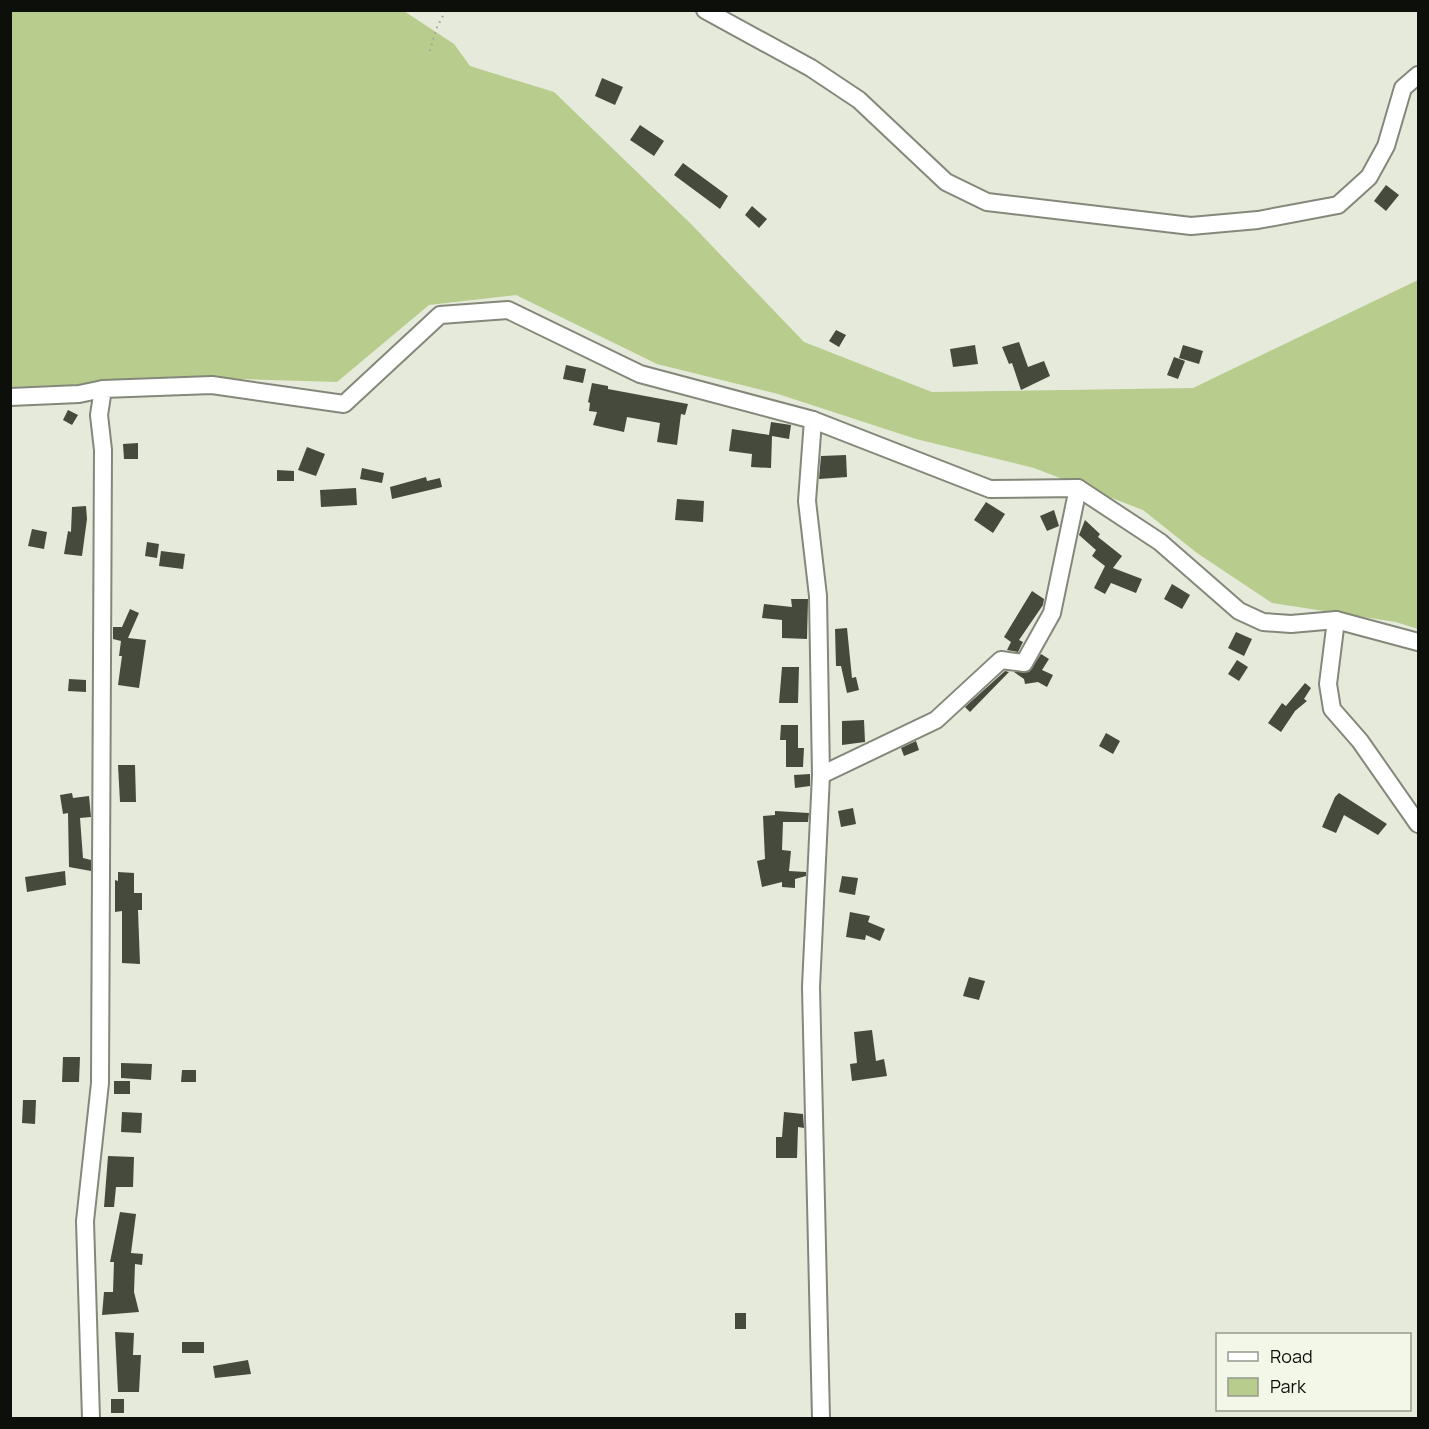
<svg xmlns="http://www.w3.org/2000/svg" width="1429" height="1429" font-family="Manrope,sans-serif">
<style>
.green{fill:#b8cd8d}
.building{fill:#454a3d}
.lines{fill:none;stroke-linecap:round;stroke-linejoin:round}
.minor-casing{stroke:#83887a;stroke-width:20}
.path{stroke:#9fa397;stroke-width:2;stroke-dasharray:1.5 4.5;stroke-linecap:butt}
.minor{stroke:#fff;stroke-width:16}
</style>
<rect width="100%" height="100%" fill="#e5eadb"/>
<path class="green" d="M 10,11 L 404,11 L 454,44 L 470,66 L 554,92 L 691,224 L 804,342 L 932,392 L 1193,388 L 1418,280 L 1418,629 L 1396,622 L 1272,603 L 1197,553 L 1143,510 L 1034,468 L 916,439 L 778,394 L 657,364 L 516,295 L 429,305 L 337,382 L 176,377 L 97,384 L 11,387 Z"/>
<g class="building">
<path d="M 602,78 L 623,87 L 615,105 L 595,96 Z"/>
<path d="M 640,125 L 664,141 L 654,156 L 630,140 Z"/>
<path d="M 683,163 L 728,196 L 720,209 L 674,175 Z"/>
<path d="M 1386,185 L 1399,195 L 1386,211 L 1374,201 Z"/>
<path d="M 752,206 L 767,219 L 759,228 L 745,215 Z"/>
<path d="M 836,330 L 846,335 L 839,347 L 829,341 Z"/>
<path d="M 1019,342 L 1028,367 L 1044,361 L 1050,376 L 1021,390 L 1012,363 L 1009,364 L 1002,347 Z"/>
<path d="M 975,345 L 978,364 L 953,367 L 950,349 Z"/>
<path d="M 1183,345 L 1203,351 L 1199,364 L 1179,358 Z"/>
<path d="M 1174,357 L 1185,361 L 1178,379 L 1167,375 Z"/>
<path d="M 566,365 L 586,369 L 583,383 L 563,379 Z"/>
<path d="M 592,383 L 608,386 L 608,389 L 688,404 L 685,415 L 681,414 L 677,445 L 657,442 L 660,423 L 627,417 L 624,432 L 593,425 L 597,412 L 589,411 L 590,403 L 588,402 Z"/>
<path d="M 68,410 L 78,415 L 72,425 L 63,420 Z"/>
<path d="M 771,422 L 791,425 L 789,439 L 772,436 L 771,468 L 751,467 L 752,454 L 729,451 L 732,429 L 769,435 Z"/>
<path d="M 138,443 L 138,459 L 124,459 L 123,444 Z"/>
<path d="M 307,447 L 325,454 L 316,476 L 298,470 Z"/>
<path d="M 846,455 L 847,477 L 819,479 L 821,456 Z"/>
<path d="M 362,468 L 384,473 L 382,483 L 360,479 Z"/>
<path d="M 277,470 L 294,471 L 294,481 L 277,481 Z"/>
<path d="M 426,477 L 427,481 L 440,478 L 442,487 L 392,499 L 390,487 Z"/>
<path d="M 356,488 L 357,505 L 321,507 L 320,490 Z"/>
<path d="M 677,499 L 704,501 L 703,522 L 675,520 Z"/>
<path d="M 986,502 L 1005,514 L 993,533 L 974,520 Z"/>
<path d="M 86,506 L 87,519 L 82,556 L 64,554 L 68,531 L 71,532 L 72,507 Z"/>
<path d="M 1054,510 L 1059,526 L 1047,531 L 1040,516 Z"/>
<path d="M 1085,520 L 1100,534 L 1098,537 L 1122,556 L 1113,568 L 1142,579 L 1136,593 L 1111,583 L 1105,594 L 1094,588 L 1105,566 L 1092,556 L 1096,550 L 1079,535 Z"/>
<path d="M 32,529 L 47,532 L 44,549 L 28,546 Z"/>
<path d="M 147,542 L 159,544 L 157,558 L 145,556 Z"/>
<path d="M 161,551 L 185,554 L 183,569 L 159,566 Z"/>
<path d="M 1172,584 L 1190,595 L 1182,609 L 1164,599 Z"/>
<path d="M 1032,591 L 1044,599 L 1043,605 L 1019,640 L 1023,642 L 1018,652 L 1007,650 L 1011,642 L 1004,637 Z"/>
<path d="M 791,599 L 808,599 L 807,639 L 782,638 L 782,620 L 762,618 L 764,604 L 792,607 Z"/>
<path d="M 130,609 L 139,613 L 128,638 L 146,640 L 139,688 L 118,685 L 122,656 L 119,656 L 121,641 L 113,639 L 113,627 L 122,627 Z"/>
<path d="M 847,628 L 852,678 L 856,677 L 859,690 L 847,693 L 841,666 L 836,666 L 835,629 Z"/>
<path d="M 1236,632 L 1252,639 L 1244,656 L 1228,648 Z"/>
<path d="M 1041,654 L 1049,659 L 1042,670 L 1053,675 L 1047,687 L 1038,682 L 1025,684 L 1024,679 L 1014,672 L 1029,672 Z"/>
<path d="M 1237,660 L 1248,667 L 1239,681 L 1228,674 Z"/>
<path d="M 782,667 L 799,667 L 798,703 L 779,703 Z"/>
<path d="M 1005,671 L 1009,672 L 970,712 L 965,707 Z"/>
<path d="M 69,679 L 86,680 L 86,692 L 68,691 Z"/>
<path d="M 1305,683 L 1311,688 L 1304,699 L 1307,701 L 1295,711 L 1281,732 L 1268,723 L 1282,703 L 1286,706 Z"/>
<path d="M 864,720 L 865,742 L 842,745 L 842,721 Z"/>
<path d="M 781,725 L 798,725 L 798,748 L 804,748 L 803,767 L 786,767 L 786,740 L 780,740 Z"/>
<path d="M 1106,733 L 1120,741 L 1113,754 L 1099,746 Z"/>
<path d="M 916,741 L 919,750 L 904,756 L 901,748 Z"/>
<path d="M 118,765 L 135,765 L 136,802 L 120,802 Z"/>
<path d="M 810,774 L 810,786 L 795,788 L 794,775 Z"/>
<path d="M 72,793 L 73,798 L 89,796 L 91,817 L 80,818 L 83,858 L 91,860 L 91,871 L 69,867 L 68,813 L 63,814 L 60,795 Z"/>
<path d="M 1339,793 L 1387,824 L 1378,835 L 1344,815 L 1336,833 L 1322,827 L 1335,797 Z"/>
<path d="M 853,808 L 856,824 L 841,827 L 838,811 Z"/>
<path d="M 775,811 L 809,813 L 808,822 L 783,822 L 782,850 L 791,851 L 789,871 L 806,872 L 806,876 L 795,879 L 795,888 L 782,887 L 782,882 L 762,887 L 757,861 L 765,859 L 763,816 L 775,815 Z"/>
<path d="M 65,871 L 66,885 L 27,892 L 25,877 Z"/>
<path d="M 118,872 L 134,873 L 134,893 L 142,893 L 142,910 L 138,910 L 140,964 L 122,963 L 122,911 L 115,912 L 115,880 L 118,881 Z"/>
<path d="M 842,876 L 858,878 L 855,895 L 839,892 Z"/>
<path d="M 850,912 L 870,916 L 868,922 L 885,929 L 880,941 L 866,935 L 865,940 L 846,937 Z"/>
<path d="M 969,977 L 985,981 L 979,1000 L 963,996 Z"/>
<path d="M 872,1030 L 876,1061 L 884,1059 L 887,1076 L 852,1081 L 850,1064 L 857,1063 L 854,1032 Z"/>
<path d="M 63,1057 L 80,1057 L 79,1082 L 62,1082 Z"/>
<path d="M 121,1063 L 152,1064 L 151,1080 L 121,1078 Z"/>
<path d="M 182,1070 L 196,1070 L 196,1082 L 181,1082 Z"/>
<rect x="114" y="1081" width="16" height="13"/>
<path d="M 23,1100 L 36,1100 L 35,1124 L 22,1123 Z"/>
<path d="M 122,1112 L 142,1113 L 141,1133 L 121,1132 Z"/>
<path d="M 784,1112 L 803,1114 L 804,1128 L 798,1127 L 797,1158 L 776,1158 L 776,1137 L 782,1137 Z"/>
<path d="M 108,1156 L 134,1157 L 133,1187 L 116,1187 L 114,1207 L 104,1207 Z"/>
<path d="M 120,1212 L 136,1214 L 131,1253 L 143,1254 L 142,1265 L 135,1264 L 134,1292 L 139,1312 L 102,1315 L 104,1292 L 113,1292 L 114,1262 L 110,1262 Z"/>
<rect x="735" y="1313" width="11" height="16"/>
<path d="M 115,1332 L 134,1333 L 133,1355 L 141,1355 L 139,1392 L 118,1392 Z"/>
<rect x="182" y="1342" width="22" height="11"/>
<path d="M 248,1360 L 251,1374 L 215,1378 L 213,1366 Z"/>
<rect x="111" y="1399" width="13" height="14"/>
</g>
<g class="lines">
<defs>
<g id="minor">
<path d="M 705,10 L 811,68 L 859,100 L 946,182 L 987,202 L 1191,226 L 1258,220 L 1338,205 L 1369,177 L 1386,146 L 1403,88 L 1418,75"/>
<path d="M 10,397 L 79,394 L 103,389"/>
<path d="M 813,420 L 807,501 L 818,596 L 821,775 L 811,987 L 821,1418"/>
<path d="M 1336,620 L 1328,684 L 1332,709 L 1360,741 L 1418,824"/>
<path d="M 821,775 L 936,720 L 1001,660 L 1024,663 L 1052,613 L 1078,488"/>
<path d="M 91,1418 L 85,1221 L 100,1083 L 103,450 L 99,415 L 103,389 L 212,385 L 344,404 L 440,315 L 508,310 L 640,374 L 813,420 L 990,489 L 1078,488 L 1160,542 L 1239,611 L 1263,622 L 1291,624 L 1336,620 L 1418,642"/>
</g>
</defs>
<use href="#minor" class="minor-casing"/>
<path class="path" d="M 430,51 L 436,29 L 446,10"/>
<use href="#minor" class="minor"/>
</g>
<rect width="1429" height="1429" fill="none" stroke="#0d0f0a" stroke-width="24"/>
<rect x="1216" y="1333" width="195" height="78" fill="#f2f7e8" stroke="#969a8f" stroke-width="1.5"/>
<rect x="1228" y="1352" width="30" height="9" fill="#ffffff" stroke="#969a8f" stroke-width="1.5"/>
<text x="1270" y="1363" font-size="18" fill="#0d0f0a">Road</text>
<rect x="1228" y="1378" width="30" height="18" fill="#b8cd8d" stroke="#969a8f" stroke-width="1.5"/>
<text x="1270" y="1393" font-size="18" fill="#0d0f0a">Park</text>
</svg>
